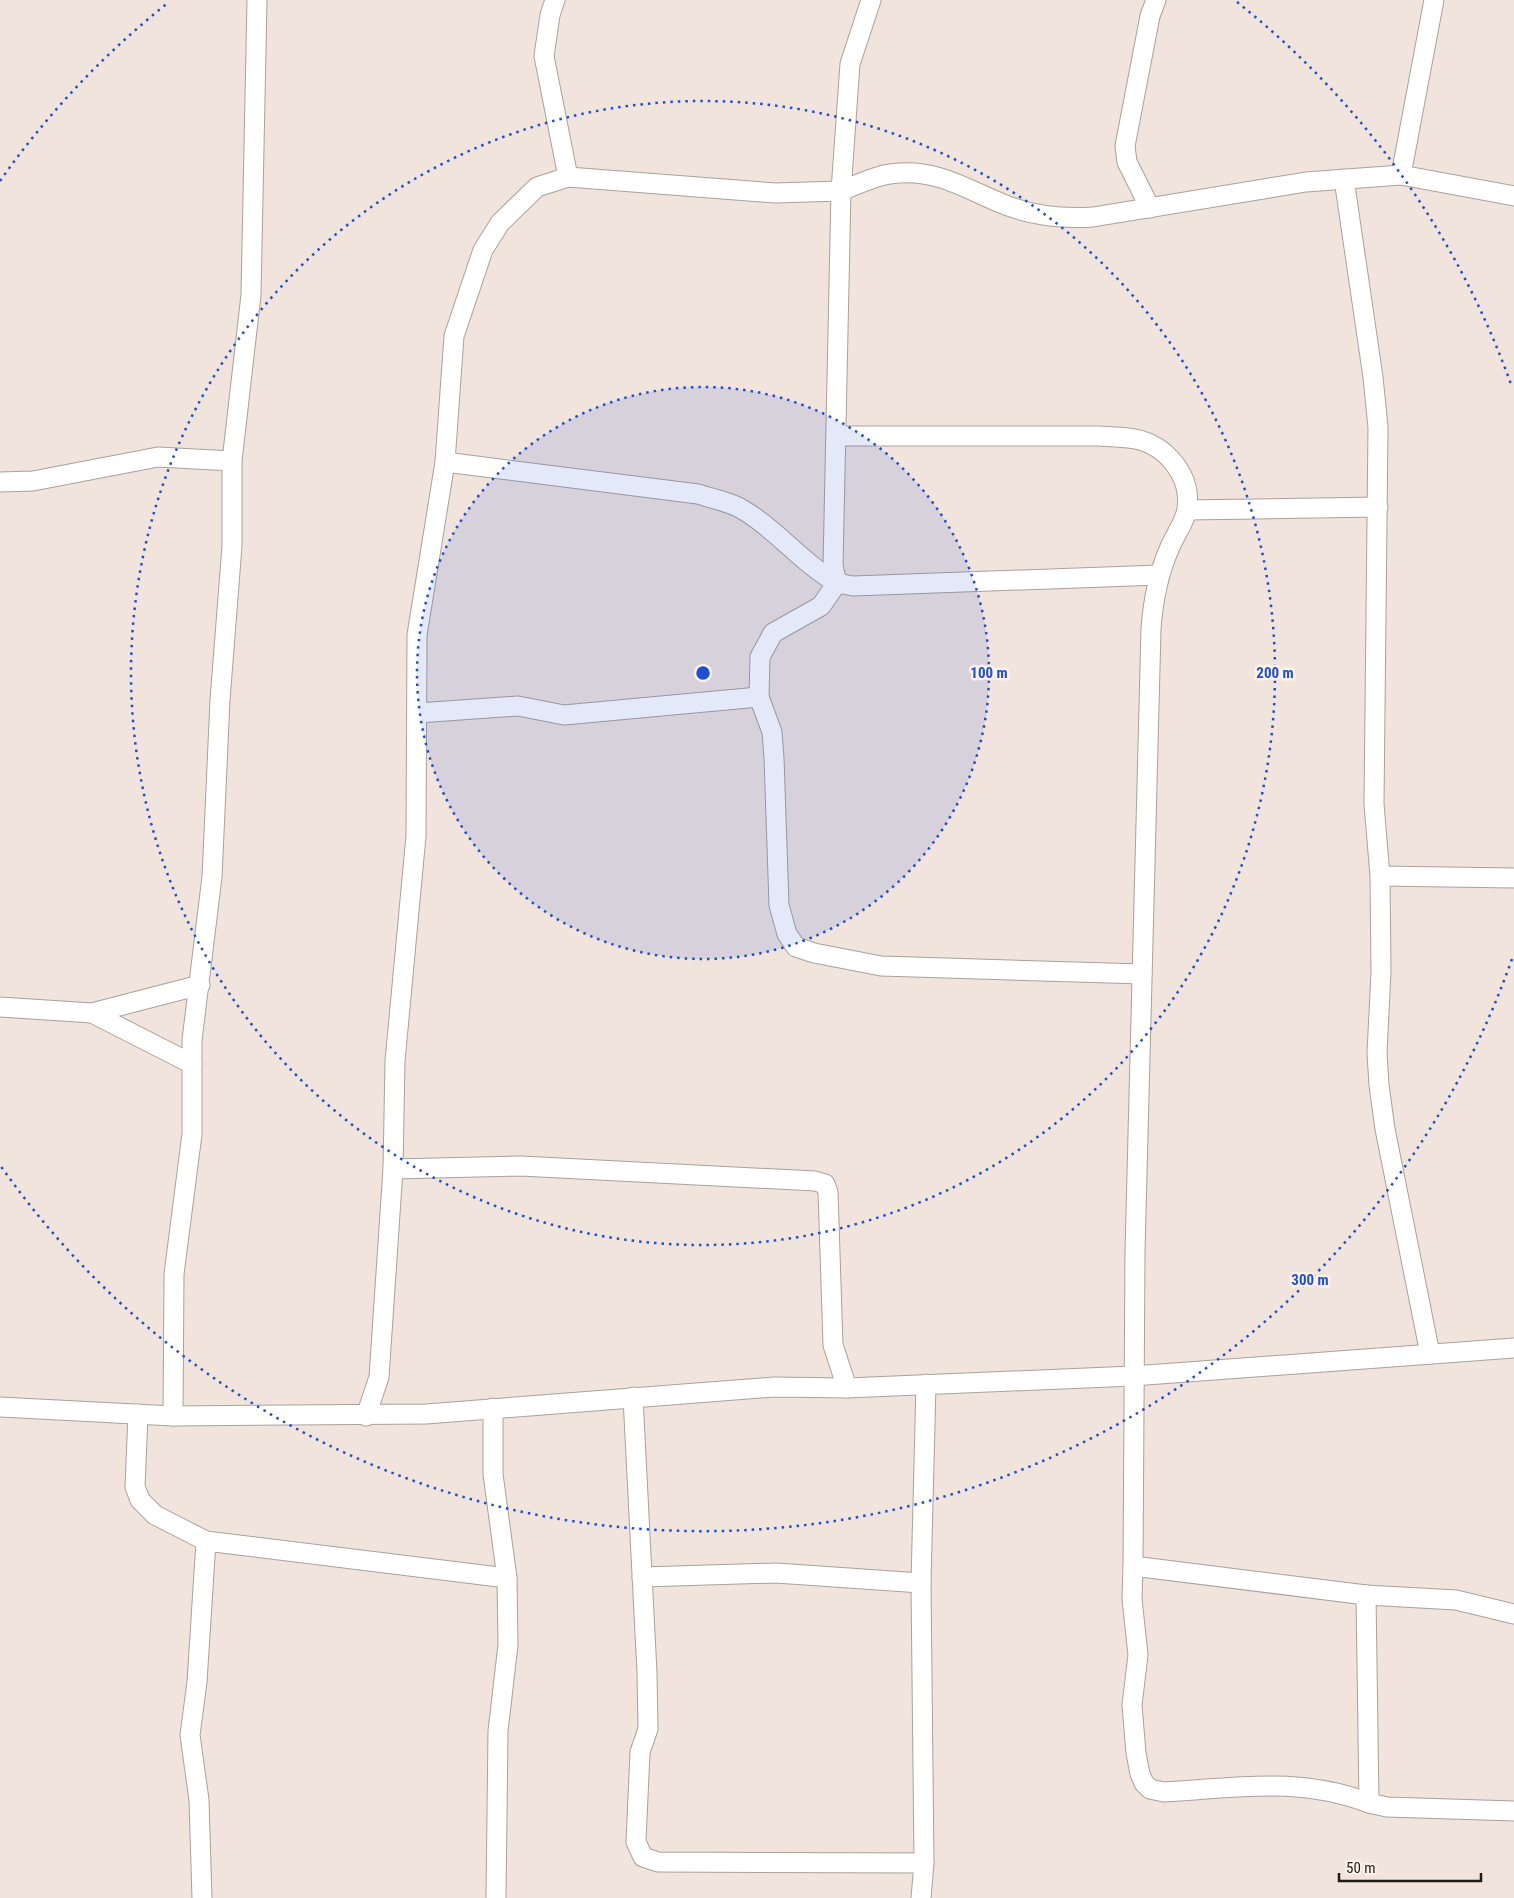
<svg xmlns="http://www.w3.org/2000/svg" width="1514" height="1898" font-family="'Roboto Condensed',sans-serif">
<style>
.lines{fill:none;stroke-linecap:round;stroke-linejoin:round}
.minor-casing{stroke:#aba199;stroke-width:21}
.minor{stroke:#fff;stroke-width:19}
.ring{fill:none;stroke:#1d4ed8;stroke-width:2.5;stroke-dasharray:2.5 5}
.centre{fill:#1d4ed8;stroke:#fdf2e9;stroke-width:2.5}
.ring-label{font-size:15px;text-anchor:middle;font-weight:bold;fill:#1d4ed8;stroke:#fdf2e9;stroke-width:5;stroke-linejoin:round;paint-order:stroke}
</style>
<rect width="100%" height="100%" fill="#f0e4dc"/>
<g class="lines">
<defs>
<g id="minor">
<path d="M 555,0 L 550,15 L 544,56 L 568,177"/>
<path d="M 871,0 L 850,64 L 841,191 C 859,184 878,174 899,173 C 939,170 968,190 1003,204 C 1032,216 1062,219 1093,217 L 1306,182 L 1401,175 L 1514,196"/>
<path d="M 1401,175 L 1434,0"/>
<path d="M 1344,179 L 1373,377 L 1378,427 L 1374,804 L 1380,876 L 1381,972 L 1377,1053 L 1379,1085 L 1385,1129 L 1430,1354"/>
<path d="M 1150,208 L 1127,162 L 1125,146 L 1150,16 L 1156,0"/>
<path d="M 836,436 L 1100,436 C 1111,437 1124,437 1135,439 C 1166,445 1192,476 1187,509 C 1185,522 1175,535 1170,547 C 1158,574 1153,600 1151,629 L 1135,1252 L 1133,1566 L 1366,1595 L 1369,1803 L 1387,1807 L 1514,1811"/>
<path d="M 445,462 L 698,494 C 713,499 732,502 745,511 C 778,531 802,563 837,583 L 821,606 L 773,633 L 760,657 L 759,697 L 772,732 L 774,758 L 779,905 L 787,934 L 796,947 L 814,953 L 881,966 L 1142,974"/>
<path d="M 0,482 L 33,481 L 158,457 L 232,461"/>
<path d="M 1187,510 L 1378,507"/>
<path d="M 418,713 L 518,706 L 564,715 L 759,697"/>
<path d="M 1380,876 L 1514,878"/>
<path d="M 0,1007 L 92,1013 L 200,985"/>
<path d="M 92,1013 L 192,1064"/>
<path d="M 393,1169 L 521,1166 L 815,1181 L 825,1184 L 828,1192 L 833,1345 L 847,1388"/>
<path d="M 633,1397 L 647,1673 L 648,1729 L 640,1752 L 636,1842 L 643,1857 L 658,1862 L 924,1863"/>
<path d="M 0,1407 L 173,1416 L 426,1414 L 774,1387 L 847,1388 L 1133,1376 L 1514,1348"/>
<path d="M 493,1408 L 493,1474 L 507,1578 L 508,1645 L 498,1731 L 496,1898"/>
<path d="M 138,1414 L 135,1487 L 140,1500 L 155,1515 L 206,1541 L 507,1578"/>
<path d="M 173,1416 L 174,1274 L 192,1134 L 192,1040 L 212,877 L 220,700 L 232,546 L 232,461 L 251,295 L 257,0"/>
<path d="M 366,1416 L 379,1377 L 393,1169 L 395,1061 L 416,836 L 417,635 L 445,462 L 454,336 L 483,250 L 500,223 L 537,187 L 568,177 L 775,193 L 841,191 L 833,566 L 837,583 L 853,586 L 1159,575"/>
<path d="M 1133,1566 L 1132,1599 L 1138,1655 L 1132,1705 L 1136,1753 L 1140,1774 L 1144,1783 L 1150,1789 L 1164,1792 C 1237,1788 1299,1776 1369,1803"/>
<path d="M 642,1577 L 776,1573 L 921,1583"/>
<path d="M 1366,1595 L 1456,1600 L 1514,1614"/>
<path d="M 202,1898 L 199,1800 L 190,1735 L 197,1682 L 206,1541"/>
<path d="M 921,1898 L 924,1863 L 921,1583 L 926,1384"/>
</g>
</defs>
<use href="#minor" class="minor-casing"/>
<use href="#minor" class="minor"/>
</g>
<circle cx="703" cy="673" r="286" fill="#1d4ed8" fill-opacity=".12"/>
<g class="ring">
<circle cx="703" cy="673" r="286"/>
<circle cx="703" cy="673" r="572"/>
<path d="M1512 959A858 858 0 0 1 0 1165M0 181A858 858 0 0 1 169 2M1237 2A858 858 0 0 1 1512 387"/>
</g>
<circle cx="703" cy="673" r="8" class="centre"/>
<g class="ring-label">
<text x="989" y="678">100 m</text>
<text x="1275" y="678">200 m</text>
<text x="1310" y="1285">300 m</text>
</g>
<path d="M1339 1873v8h142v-8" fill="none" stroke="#201c19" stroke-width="2.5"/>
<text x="1346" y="1873" font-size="15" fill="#201c19" stroke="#fdf2e9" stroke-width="4" paint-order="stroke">50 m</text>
</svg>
